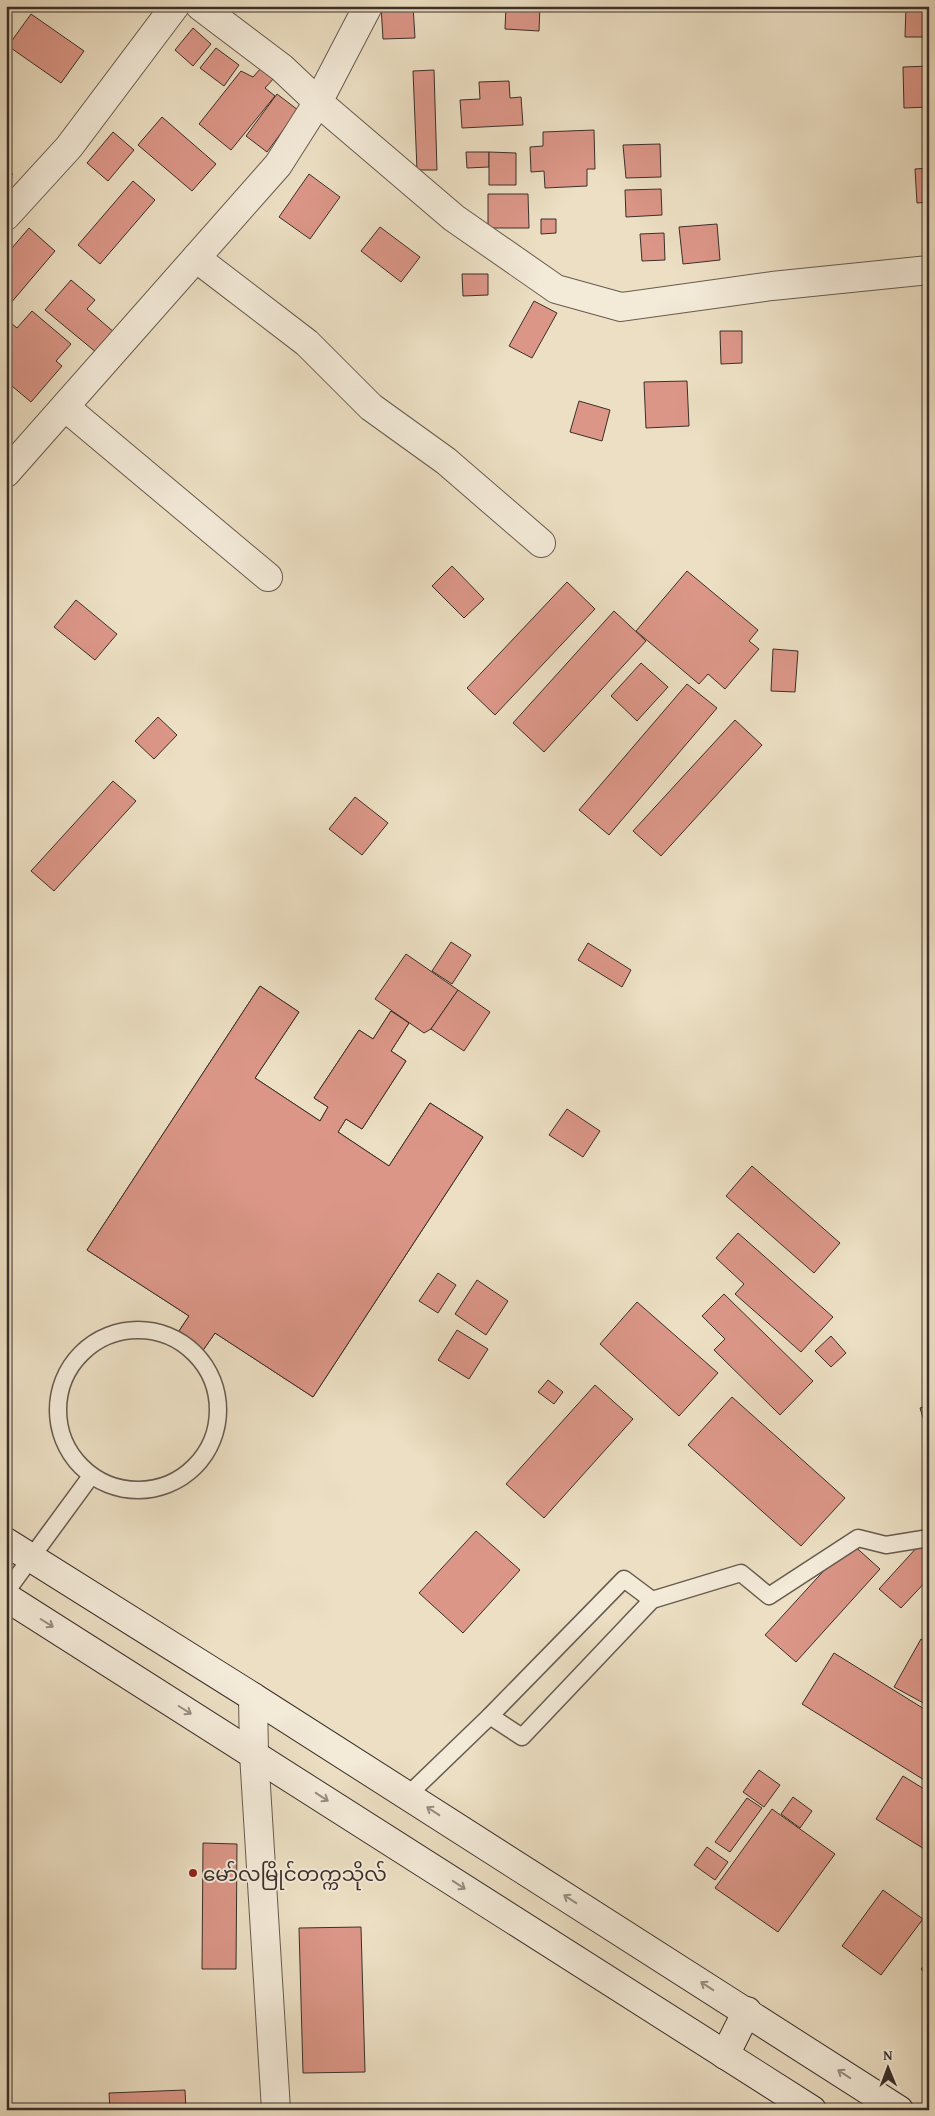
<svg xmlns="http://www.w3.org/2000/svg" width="935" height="2116" font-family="'Gentium Book Plus','Noto Sans Myanmar',serif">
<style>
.building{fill:#db9687;stroke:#3b2f2a;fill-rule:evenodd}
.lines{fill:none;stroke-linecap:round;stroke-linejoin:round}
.service-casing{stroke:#675b50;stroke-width:19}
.minor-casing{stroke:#675b50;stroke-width:30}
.secondary-casing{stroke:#3b2f2a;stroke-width:30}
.service{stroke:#f3ead8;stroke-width:16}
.minor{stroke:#f3ead8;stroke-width:28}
.secondary{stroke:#f3ead8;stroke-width:28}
.oneway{stroke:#978c81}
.poi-dot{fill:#8f2418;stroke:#f3ead8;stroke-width:2}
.labels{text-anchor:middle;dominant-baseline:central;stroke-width:4;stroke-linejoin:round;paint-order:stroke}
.poi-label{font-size:20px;fill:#3b2f2a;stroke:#f3ead8;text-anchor:start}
</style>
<rect width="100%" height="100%" fill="#ecdfc3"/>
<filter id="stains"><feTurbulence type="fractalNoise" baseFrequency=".004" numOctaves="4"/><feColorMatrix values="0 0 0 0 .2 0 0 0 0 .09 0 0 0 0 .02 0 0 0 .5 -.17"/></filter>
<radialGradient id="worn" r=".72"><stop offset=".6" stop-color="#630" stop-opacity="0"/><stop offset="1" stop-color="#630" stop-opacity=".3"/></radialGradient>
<g class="building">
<path d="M 381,6 L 413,6 L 415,38 L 383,39 Z"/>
<path d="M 506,6 L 540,6 L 539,31 L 505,29 Z"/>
<path d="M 906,6 L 929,6 L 929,37 L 905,37 Z"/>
<path d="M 31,14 L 84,51 L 61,83 L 8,46 Z"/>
<path d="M 193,28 L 211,44 L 193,66 L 175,50 Z"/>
<path d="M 216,48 L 239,65 L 224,86 L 200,68 Z"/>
<path d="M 929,66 L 929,107 L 904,108 L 903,67 Z"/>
<path d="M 262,67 L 275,77 L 265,88 L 275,96 L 231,150 L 199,124 L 241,71 L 253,77 Z"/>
<path d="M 434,70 L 437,170 L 417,170 L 413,71 Z"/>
<path d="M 509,81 L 510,98 L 521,97 L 523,125 L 462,128 L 460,100 L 480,99 L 479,82 Z"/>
<path d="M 277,94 L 298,110 L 267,152 L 246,136 Z"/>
<path d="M 162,117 L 216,164 L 192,191 L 138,145 Z"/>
<path d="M 594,130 L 595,169 L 587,169 L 587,186 L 545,188 L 544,171 L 531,172 L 530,147 L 543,146 L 543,132 Z"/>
<path d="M 113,132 L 134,150 L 108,181 L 87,163 Z"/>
<path d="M 660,144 L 661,177 L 626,178 L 623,145 Z"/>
<path d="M 466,152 L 489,152 L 489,167 L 467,168 Z"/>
<path d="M 489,152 L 516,153 L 516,185 L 489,185 Z"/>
<path d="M 929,168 L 929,202 L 917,203 L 915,169 Z"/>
<path d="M 6,169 L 13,174 L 6,182 Z"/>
<path d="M 309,174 L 340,197 L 310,239 L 279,217 Z"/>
<path d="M 133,181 L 155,200 L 100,264 L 78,245 Z"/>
<path d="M 661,189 L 662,215 L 626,217 L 625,190 Z"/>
<path d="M 488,194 L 528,194 L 529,228 L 488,228 Z"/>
<path d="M 541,219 L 556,219 L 556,233 L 541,234 Z"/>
<path d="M 717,224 L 720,260 L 683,264 L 679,227 Z"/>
<path d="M 380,227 L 420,257 L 401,282 L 361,251 Z"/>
<path d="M 29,228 L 55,251 L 10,304 L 6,301 L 6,255 Z"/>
<path d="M 664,233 L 665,260 L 642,261 L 640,234 Z"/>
<path d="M 462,274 L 488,274 L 488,295 L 463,296 Z"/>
<path d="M 71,280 L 95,300 L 87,309 L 115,333 L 97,353 L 45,310 Z"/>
<path d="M 534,301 L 557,313 L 532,358 L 509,346 Z"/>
<path d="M 32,311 L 71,344 L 56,361 L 62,366 L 31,402 L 6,381 L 6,319 L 17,328 Z"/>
<path d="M 720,331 L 742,331 L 742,363 L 721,364 Z"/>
<path d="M 687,381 L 689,426 L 646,428 L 644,382 Z"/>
<path d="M 579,401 L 610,410 L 602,441 L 570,432 Z"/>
<path d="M 452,566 L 484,599 L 464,618 L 432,586 Z"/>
<path d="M 687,571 L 758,630 L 749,641 L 759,649 L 725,689 L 708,674 L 699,684 L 636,631 Z"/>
<path d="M 567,582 L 595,609 L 495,715 L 467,688 Z"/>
<path d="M 76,600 L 117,634 L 95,660 L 54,627 Z"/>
<path d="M 614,611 L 646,641 L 544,752 L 513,723 Z"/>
<path d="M 773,649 L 798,651 L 795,692 L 771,691 Z"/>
<path d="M 641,663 L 668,687 L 637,721 L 611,696 Z"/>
<path d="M 687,684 L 717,708 L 609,835 L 579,810 Z"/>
<path d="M 158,717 L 177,735 L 154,759 L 135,741 Z"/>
<path d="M 735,720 L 762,745 L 661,856 L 633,831 Z"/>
<path d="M 113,781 L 136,801 L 54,891 L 31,871 Z"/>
<path d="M 355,797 L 388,823 L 362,855 L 329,829 Z"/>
<path d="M 451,942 L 471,955 L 452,984 L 432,971 Z"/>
<path d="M 588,943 L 631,970 L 622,987 L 578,960 Z"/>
<path d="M 406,954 L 458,990 L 431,1029 L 424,1033 L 375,999 Z"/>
<path d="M 260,986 L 299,1012 L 255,1078 L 320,1121 L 328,1107 L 314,1098 L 359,1030 L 373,1039 L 391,1011 L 409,1023 L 391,1051 L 406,1061 L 362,1129 L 346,1119 L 338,1132 L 389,1166 L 430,1103 L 483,1137 L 313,1397 L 215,1333 L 197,1359 L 171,1343 L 189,1316 L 87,1250 ZM 241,1099 L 306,1141 L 293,1161 L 282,1153 L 253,1196 L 200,1162 ZM 324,1153 L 375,1186 L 334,1249 L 290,1221 L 319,1177 L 311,1172 ZM 184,1186 L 318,1273 L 274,1340 L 140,1253 Z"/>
<path d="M 260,986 L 299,1012 L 255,1078 L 320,1121 L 328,1107 L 314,1098 L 359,1030 L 373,1039 L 391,1011 L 409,1023 L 391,1051 L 406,1061 L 362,1129 L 346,1119 L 338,1132 L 389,1166 L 430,1103 L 483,1137 L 313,1397 L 215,1333 L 197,1359 L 171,1343 L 189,1316 L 87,1250 Z"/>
<path d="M 458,990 L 490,1012 L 464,1051 L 431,1029 Z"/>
<path d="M 567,1109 L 600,1131 L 583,1157 L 549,1135 Z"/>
<path d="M 752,1166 L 840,1243 L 814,1273 L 726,1196 Z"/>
<path d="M 738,1233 L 833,1317 L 801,1352 L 735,1294 L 744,1284 L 716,1258 Z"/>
<path d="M 438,1273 L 456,1285 L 438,1313 L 419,1301 Z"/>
<path d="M 477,1280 L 508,1301 L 486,1335 L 455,1314 Z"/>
<path d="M 724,1294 L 813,1381 L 780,1415 L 714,1350 L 725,1339 L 702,1316 Z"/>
<path d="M 637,1302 L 718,1373 L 679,1416 L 600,1344 Z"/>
<path d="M 457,1330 L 488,1349 L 469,1379 L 438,1360 Z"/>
<path d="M 831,1336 L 846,1353 L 831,1367 L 815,1351 Z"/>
<path d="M 548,1380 L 563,1392 L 554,1404 L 538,1392 Z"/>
<path d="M 595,1385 L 633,1419 L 544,1518 L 506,1484 Z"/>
<path d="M 732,1397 L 845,1498 L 801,1546 L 688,1445 Z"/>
<path d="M 929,1405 L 929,1436 L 920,1408 Z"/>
<path d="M 476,1531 L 520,1570 L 463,1633 L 419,1593 Z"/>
<path d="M 850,1542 L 880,1569 L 796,1662 L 765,1635 Z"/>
<path d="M 919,1545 L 929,1554 L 929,1578 L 901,1608 L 879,1589 Z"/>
<path d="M 921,1639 L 929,1644 L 929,1706 L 894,1687 Z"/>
<path d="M 834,1653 L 929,1712 L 929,1783 L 802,1704 Z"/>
<path d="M 759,1770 L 780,1785 L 764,1807 L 743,1792 Z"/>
<path d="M 903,1776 L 929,1792 L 929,1852 L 876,1819 Z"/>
<path d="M 793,1797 L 812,1811 L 800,1828 L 781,1814 Z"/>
<path d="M 747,1798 L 762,1808 L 730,1852 L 715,1842 Z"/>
<path d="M 772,1809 L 835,1854 L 778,1932 L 715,1888 Z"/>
<path d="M 203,1843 L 237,1844 L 236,1969 L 202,1969 Z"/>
<path d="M 707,1847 L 728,1862 L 715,1880 L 694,1865 Z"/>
<path d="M 883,1890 L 923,1919 L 881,1975 L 842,1946 Z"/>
<path d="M 361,1927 L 365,2072 L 303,2073 L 299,1928 Z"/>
<path d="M 929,1962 L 929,1978 L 921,1969 Z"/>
<path d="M 185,2090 L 186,2110 L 110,2110 L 109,2093 Z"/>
</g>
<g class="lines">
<defs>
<g id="service">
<circle cx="138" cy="1410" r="80"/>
<path d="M 6,1592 L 91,1476"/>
<path d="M 490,1716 L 522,1737 L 652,1600"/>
<path d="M 408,1795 L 490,1716 L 624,1579 L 652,1600 L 741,1573 L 769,1596 L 858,1538 L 886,1545 L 929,1538"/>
</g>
<g id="minor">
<path d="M 200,6 L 282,68 L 318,102 L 454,218 L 556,289 L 621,307 L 772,286 L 929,270"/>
<path d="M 6,216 L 69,147 L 175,6"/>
<path d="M 196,258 L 307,343 L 371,407 L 446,461 L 541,543"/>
<path d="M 65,407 L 268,577"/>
<path d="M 6,473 L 278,165 L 318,102 L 368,6"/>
<path d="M 253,1697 L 254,1754 L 276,2110"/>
</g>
<g id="secondary">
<path d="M 6,1542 L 253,1697 L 899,2110"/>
<path d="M 6,1597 L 812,2110"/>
<path d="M 725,2055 L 747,2011"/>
</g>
</defs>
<use href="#service" class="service-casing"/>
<use href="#minor" class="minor-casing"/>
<use href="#secondary" class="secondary-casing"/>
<use href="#service" class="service"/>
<use href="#minor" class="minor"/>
<use href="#secondary" class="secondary"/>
</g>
<defs><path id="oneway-shaft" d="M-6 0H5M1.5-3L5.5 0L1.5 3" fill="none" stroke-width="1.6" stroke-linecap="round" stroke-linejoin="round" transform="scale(1.25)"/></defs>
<g class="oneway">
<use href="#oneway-shaft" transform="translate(47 1623) rotate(32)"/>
<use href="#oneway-shaft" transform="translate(185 1710) rotate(32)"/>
<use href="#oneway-shaft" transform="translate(322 1797) rotate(33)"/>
<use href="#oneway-shaft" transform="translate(433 1811) rotate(-147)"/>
<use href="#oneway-shaft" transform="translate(459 1885) rotate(33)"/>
<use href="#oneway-shaft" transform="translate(570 1899) rotate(-147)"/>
<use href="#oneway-shaft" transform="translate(707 1986) rotate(-147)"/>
<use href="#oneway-shaft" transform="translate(844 2074) rotate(-147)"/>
</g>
<circle class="poi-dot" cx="193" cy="1873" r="5"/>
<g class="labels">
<g class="poi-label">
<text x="203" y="1873">မော်လမြိုင်တက္ကသိုလ်</text>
</g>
</g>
<rect width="935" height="2116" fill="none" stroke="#ecdfc3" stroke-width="25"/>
<rect x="8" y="8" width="920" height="2101" fill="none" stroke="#3b2f2a" stroke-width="2.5"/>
<rect x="12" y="12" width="910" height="2091" fill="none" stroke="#3b2f2a"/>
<g transform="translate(888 2068) rotate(359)" stroke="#f3ead8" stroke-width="4" paint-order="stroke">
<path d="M0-4L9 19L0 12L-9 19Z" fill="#3b2f2a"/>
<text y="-8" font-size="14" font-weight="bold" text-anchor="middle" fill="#3b2f2a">N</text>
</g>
<rect width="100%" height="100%" filter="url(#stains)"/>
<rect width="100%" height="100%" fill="url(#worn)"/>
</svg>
